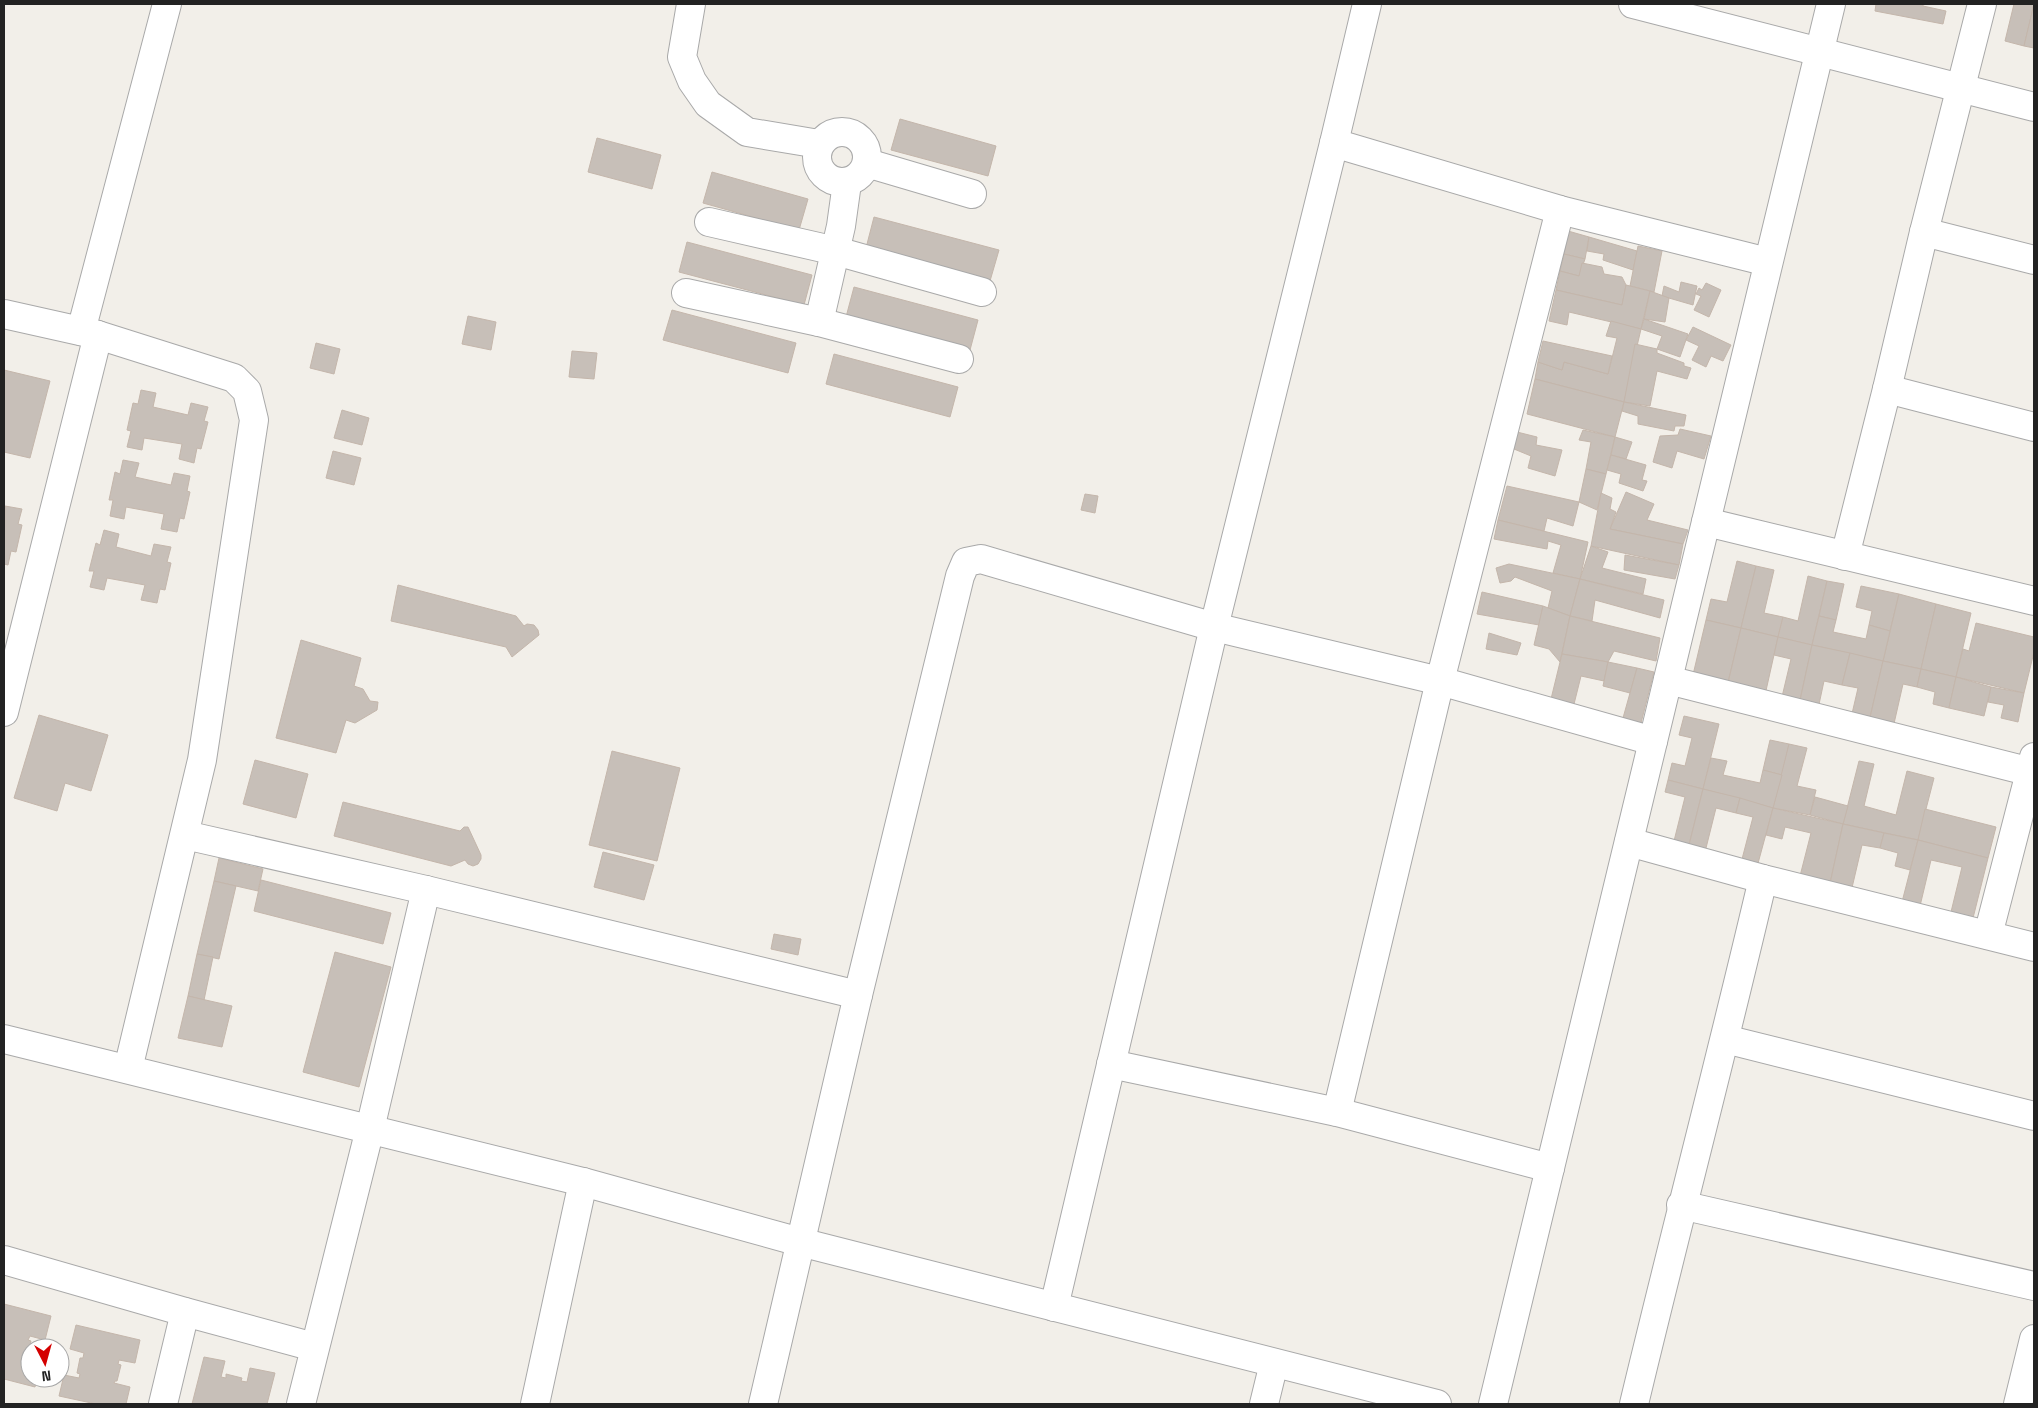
<svg xmlns="http://www.w3.org/2000/svg" width="2038" height="1408" font-family="'Space Grotesk',sans-serif">
<style>
.building{fill:#c7bfb8;stroke:#c4b6ab}
.lines{fill:none;stroke-linecap:round;stroke-linejoin:round}
.minor-casing{stroke:#a9a9a9;stroke-width:30}
.minor{stroke:#fff;stroke-width:28}
</style>
<rect width="100%" height="100%" fill="#f2efe9"/>
<g class="building">
<path d="M 1876,4 L 1923,4 L 1923,6 L 1946,11 L 1943,24 L 1875,11 Z"/>
<path d="M 2014,4 L 2034,4 L 2024,46 L 2005,41 Z"/>
<path d="M 2034,4 L 2034,48 L 2024,46 Z"/>
<path d="M 900,119 L 996,146 L 988,176 L 891,150 Z"/>
<path d="M 597,138 L 661,155 L 652,189 L 588,172 Z"/>
<path d="M 712,172 L 808,199 L 799,230 L 703,203 Z"/>
<path d="M 874,217 L 999,250 L 990,281 L 866,248 Z"/>
<path d="M 1568,231 L 1589,237 L 1585,259 L 1564,254 Z"/>
<path d="M 1589,237 L 1637,251 L 1633,270 L 1603,260 L 1604,254 L 1587,251 Z"/>
<path d="M 687,242 L 812,275 L 804,305 L 679,272 Z"/>
<path d="M 1638,246 L 1662,251 L 1654,292 L 1630,286 Z"/>
<path d="M 1564,254 L 1585,259 L 1579,276 L 1560,271 Z"/>
<path d="M 1582,263 L 1602,267 L 1604,274 L 1622,277 L 1626,285 L 1622,305 L 1556,290 L 1560,271 L 1579,276 Z"/>
<path d="M 1681,282 L 1697,286 L 1693,305 L 1662,296 L 1664,286 L 1679,292 Z"/>
<path d="M 1706,283 L 1721,290 L 1709,317 L 1694,310 L 1701,296 L 1696,294 L 1699,288 L 1702,290 Z"/>
<path d="M 1626,285 L 1650,291 L 1641,329 L 1569,312 L 1567,325 L 1549,321 L 1556,290 L 1622,305 Z"/>
<path d="M 854,287 L 978,320 L 970,350 L 846,317 Z"/>
<path d="M 1650,291 L 1669,298 L 1665,322 L 1644,319 Z"/>
<path d="M 672,310 L 796,343 L 788,373 L 663,340 Z"/>
<path d="M 468,316 L 496,322 L 491,350 L 462,344 Z"/>
<path d="M 1644,319 L 1688,334 L 1680,357 L 1657,349 L 1662,336 L 1641,329 Z"/>
<path d="M 1611,321 L 1641,329 L 1624,402 L 1535,379 L 1538,362 L 1562,370 L 1564,362 L 1608,374 L 1617,338 L 1606,336 Z"/>
<path d="M 1693,327 L 1731,345 L 1723,361 L 1711,356 L 1706,367 L 1692,360 L 1699,346 L 1686,340 Z"/>
<path d="M 1543,341 L 1612,356 L 1608,374 L 1564,362 L 1562,370 L 1538,362 Z"/>
<path d="M 316,343 L 340,349 L 334,374 L 310,368 Z"/>
<path d="M 1635,344 L 1657,349 L 1657,353 L 1684,363 L 1684,366 L 1691,368 L 1687,379 L 1657,371 L 1650,406 L 1624,402 Z"/>
<path d="M 572,351 L 597,353 L 594,379 L 569,377 Z"/>
<path d="M 834,354 L 958,387 L 950,417 L 826,384 Z"/>
<path d="M 4,370 L 50,381 L 30,458 L 4,452 Z"/>
<path d="M 1535,379 L 1624,402 L 1615,437 L 1527,414 Z"/>
<path d="M 141,390 L 156,393 L 153,407 L 188,415 L 191,403 L 208,407 L 204,421 L 208,422 L 201,449 L 197,448 L 194,463 L 179,459 L 182,444 L 144,438 L 142,450 L 127,447 L 131,431 L 127,430 L 133,403 L 138,404 Z"/>
<path d="M 1624,402 L 1686,415 L 1684,426 L 1675,426 L 1674,431 L 1638,424 L 1638,416 L 1622,411 Z"/>
<path d="M 342,410 L 369,418 L 362,445 L 334,438 Z"/>
<path d="M 1680,429 L 1711,436 L 1704,459 L 1677,451 L 1672,468 L 1653,462 L 1660,436 L 1678,435 Z"/>
<path d="M 1583,430 L 1615,437 L 1606,474 L 1586,469 L 1591,442 L 1579,440 Z"/>
<path d="M 1517,432 L 1537,437 L 1536,445 L 1562,450 L 1555,476 L 1528,468 L 1531,456 L 1514,449 Z"/>
<path d="M 1615,437 L 1632,442 L 1626,459 L 1611,455 Z"/>
<path d="M 333,451 L 361,458 L 354,485 L 326,478 Z"/>
<path d="M 1611,455 L 1646,465 L 1642,480 L 1647,481 L 1643,491 L 1619,483 L 1621,474 L 1607,470 Z"/>
<path d="M 123,460 L 139,463 L 135,477 L 171,485 L 174,473 L 190,476 L 187,491 L 190,492 L 184,519 L 180,518 L 177,532 L 161,529 L 164,514 L 126,507 L 124,519 L 110,516 L 113,500 L 109,500 L 115,472 L 120,474 Z"/>
<path d="M 1586,469 L 1606,474 L 1597,510 L 1579,502 Z"/>
<path d="M 1507,486 L 1579,502 L 1573,526 L 1547,518 L 1544,531 L 1498,520 Z"/>
<path d="M 1626,492 L 1654,504 L 1647,520 L 1688,530 L 1683,544 L 1610,529 Z"/>
<path d="M 1601,493 L 1612,498 L 1610,509 L 1616,512 L 1610,529 L 1683,544 L 1679,565 L 1591,546 Z"/>
<path d="M 1085,494 L 1098,496 L 1095,513 L 1081,510 Z"/>
<path d="M 5,506 L 22,509 L 18,524 L 22,525 L 16,552 L 11,551 L 8,565 L 4,564 Z"/>
<path d="M 1498,520 L 1588,542 L 1580,579 L 1553,573 L 1561,545 L 1548,541 L 1547,549 L 1494,539 Z"/>
<path d="M 104,530 L 119,534 L 116,547 L 151,556 L 154,544 L 171,547 L 167,562 L 171,563 L 165,590 L 160,589 L 157,603 L 141,600 L 145,585 L 107,578 L 104,590 L 90,587 L 94,571 L 89,571 L 96,543 L 100,545 Z"/>
<path d="M 1591,546 L 1608,552 L 1602,568 L 1646,579 L 1643,594 L 1580,579 Z"/>
<path d="M 1625,555 L 1679,565 L 1675,579 L 1624,570 Z"/>
<path d="M 1737,561 L 1756,566 L 1741,628 L 1706,620 L 1711,599 L 1727,602 Z"/>
<path d="M 1509,564 L 1580,579 L 1570,616 L 1548,608 L 1552,591 L 1515,577 L 1511,581 L 1500,583 L 1496,568 Z"/>
<path d="M 1756,566 L 1774,570 L 1764,613 L 1783,617 L 1778,637 L 1741,628 Z"/>
<path d="M 1808,576 L 1827,581 L 1812,645 L 1778,637 L 1783,617 L 1798,621 Z"/>
<path d="M 1580,579 L 1664,600 L 1660,618 L 1595,600 L 1592,621 L 1570,616 Z"/>
<path d="M 1827,581 L 1844,584 L 1836,620 L 1819,616 Z"/>
<path d="M 398,585 L 516,616 L 524,626 L 527,624 L 534,625 L 538,630 L 539,635 L 512,657 L 506,647 L 391,621 Z"/>
<path d="M 1861,586 L 1899,594 L 1890,631 L 1869,625 L 1872,611 L 1856,607 Z"/>
<path d="M 1482,592 L 1543,606 L 1539,625 L 1477,614 Z"/>
<path d="M 1899,594 L 1936,604 L 1921,669 L 1883,661 Z"/>
<path d="M 1936,604 L 1971,613 L 1956,677 L 1921,669 Z"/>
<path d="M 1543,606 L 1570,616 L 1560,662 L 1549,649 L 1534,645 Z"/>
<path d="M 1570,616 L 1660,638 L 1656,661 L 1614,651 L 1608,662 L 1562,654 Z"/>
<path d="M 1819,616 L 1836,620 L 1833,632 L 1866,639 L 1869,625 L 1890,631 L 1883,661 L 1812,645 Z"/>
<path d="M 1706,620 L 1741,628 L 1727,687 L 1692,679 Z"/>
<path d="M 1976,623 L 2034,637 L 2034,652 L 2024,693 L 1956,677 L 1963,649 L 1969,651 Z"/>
<path d="M 1741,628 L 1778,637 L 1765,695 L 1727,687 Z"/>
<path d="M 1489,633 L 1521,643 L 1517,655 L 1486,649 Z"/>
<path d="M 1778,637 L 1812,645 L 1799,705 L 1781,701 L 1791,659 L 1774,655 Z"/>
<path d="M 301,640 L 361,658 L 354,686 L 363,689 L 370,701 L 378,702 L 377,710 L 355,723 L 346,720 L 336,753 L 276,738 Z"/>
<path d="M 1812,645 L 1850,653 L 1842,685 L 1824,681 L 1818,709 L 1799,705 Z"/>
<path d="M 1850,653 L 1883,661 L 1869,722 L 1851,718 L 1858,688 L 1842,685 Z"/>
<path d="M 1562,654 L 1608,662 L 1604,681 L 1581,676 L 1574,704 L 1551,699 Z"/>
<path d="M 1883,661 L 1921,669 L 1917,687 L 1903,684 L 1893,728 L 1869,722 Z"/>
<path d="M 1608,662 L 1637,668 L 1630,693 L 1603,686 Z"/>
<path d="M 1637,668 L 1654,672 L 1641,723 L 1623,718 Z"/>
<path d="M 1921,669 L 1956,677 L 1949,708 L 1933,704 L 1935,692 L 1917,687 Z"/>
<path d="M 1956,677 L 1991,687 L 1984,716 L 1949,708 Z"/>
<path d="M 1991,687 L 2024,693 L 2018,722 L 2001,718 L 2004,705 L 1988,702 Z"/>
<path d="M 39,715 L 108,735 L 91,791 L 65,783 L 57,811 L 14,798 Z"/>
<path d="M 1684,716 L 1719,724 L 1703,789 L 1668,780 L 1672,763 L 1685,766 L 1692,738 L 1679,735 Z"/>
<path d="M 1770,740 L 1789,744 L 1782,775 L 1763,770 Z"/>
<path d="M 1789,744 L 1807,748 L 1797,786 L 1816,790 L 1810,815 L 1773,808 Z"/>
<path d="M 612,751 L 680,768 L 657,861 L 589,845 Z"/>
<path d="M 1711,758 L 1727,761 L 1723,775 L 1760,783 L 1763,770 L 1782,775 L 1773,808 L 1703,789 Z"/>
<path d="M 255,760 L 308,774 L 296,818 L 243,804 Z"/>
<path d="M 1859,761 L 1874,764 L 1864,806 L 1896,815 L 1907,771 L 1934,778 L 1918,840 L 1843,824 Z"/>
<path d="M 1668,780 L 1703,789 L 1688,849 L 1673,845 L 1685,797 L 1665,792 Z"/>
<path d="M 1703,789 L 1740,798 L 1736,813 L 1716,808 L 1705,852 L 1688,849 Z"/>
<path d="M 1815,797 L 1848,806 L 1843,824 L 1810,815 Z"/>
<path d="M 1740,798 L 1773,808 L 1757,867 L 1741,863 L 1753,817 L 1736,813 Z"/>
<path d="M 343,802 L 460,831 L 464,827 L 468,827 L 481,855 L 481,859 L 478,864 L 473,866 L 468,864 L 465,860 L 451,866 L 334,836 Z"/>
<path d="M 1773,808 L 1843,824 L 1829,888 L 1799,880 L 1811,833 L 1785,827 L 1782,839 L 1766,835 Z"/>
<path d="M 1925,809 L 1996,827 L 1988,858 L 1918,840 Z"/>
<path d="M 1843,824 L 1884,833 L 1880,848 L 1862,845 L 1851,892 L 1829,888 Z"/>
<path d="M 1884,833 L 1918,840 L 1910,870 L 1895,866 L 1898,853 L 1880,848 Z"/>
<path d="M 1918,840 L 1988,858 L 1973,918 L 1951,912 L 1962,867 L 1931,860 L 1920,906 L 1902,902 Z"/>
<path d="M 603,852 L 654,865 L 644,900 L 594,887 Z"/>
<path d="M 219,858 L 263,869 L 258,891 L 214,881 Z"/>
<path d="M 261,880 L 391,913 L 383,944 L 254,911 Z"/>
<path d="M 214,881 L 236,886 L 219,959 L 197,954 Z"/>
<path d="M 774,934 L 801,939 L 798,955 L 771,949 Z"/>
<path d="M 335,952 L 391,967 L 359,1087 L 303,1072 Z"/>
<path d="M 197,954 L 213,957 L 204,1000 L 188,996 Z"/>
<path d="M 188,996 L 232,1006 L 222,1047 L 178,1038 Z"/>
<path d="M 4,1304 L 51,1316 L 45,1340 L 30,1336 L 28,1340 L 31,1341 L 27,1357 L 25,1357 L 25,1359 L 30,1360 L 30,1378 L 37,1378 L 35,1387 L 4,1379 Z"/>
<path d="M 76,1325 L 140,1340 L 135,1363 L 119,1360 L 118,1364 L 121,1365 L 117,1381 L 115,1381 L 114,1383 L 130,1387 L 126,1404 L 96,1404 L 59,1396 L 64,1375 L 79,1378 L 80,1374 L 77,1373 L 80,1358 L 83,1358 L 84,1353 L 70,1349 Z"/>
<path d="M 204,1357 L 225,1361 L 221,1377 L 226,1378 L 226,1374 L 242,1378 L 241,1381 L 247,1382 L 250,1368 L 275,1373 L 267,1404 L 192,1404 Z"/>
</g>
<g class="lines">
<defs>
<g id="minor">
<path d="M 691,4 L 682,57 L 692,81 L 708,104 L 747,132 L 819,144"/>
<path d="M 1633,4 L 2034,107"/>
<circle cx="842" cy="157" r="25"/>
<path d="M 1334,143 L 1560,210 L 1768,262"/>
<path d="M 867,163 L 972,194"/>
<path d="M 709,222 L 836,251 L 982,292"/>
<path d="M 1924,232 L 2034,260"/>
<path d="M 686,293 L 819,322 L 959,359"/>
<path d="M 4,314 L 98,335 L 234,378 L 247,391 L 254,420 L 202,760 L 128,1069"/>
<path d="M 819,322 L 841,226 L 847,183"/>
<path d="M 81,331 L 167,4"/>
<path d="M 1887,389 L 2034,427"/>
<path d="M 1706,522 L 2034,601"/>
<path d="M 1845,556 L 1887,389 L 1924,232 L 1982,4"/>
<path d="M 1668,680 L 2031,772"/>
<path d="M 4,712 L 98,335"/>
<path d="M 185,835 L 426,890 L 858,995"/>
<path d="M 1629,842 L 1763,879 L 2034,947"/>
<path d="M 1988,935 L 2034,757"/>
<path d="M 4,1039 L 583,1182 L 800,1242 L 1437,1404"/>
<path d="M 1725,1039 L 2034,1116"/>
<path d="M 1111,1064 L 1337,1112 L 1550,1168"/>
<path d="M 1337,1112 L 1440,681 L 1560,210"/>
<path d="M 1681,1205 L 2034,1286"/>
<path d="M 4,1260 L 185,1312 L 314,1347"/>
<path d="M 1054,1307 L 1214,627 L 1334,143 L 1367,4"/>
<path d="M 163,1404 L 185,1312"/>
<path d="M 301,1404 L 370,1129 L 426,890"/>
<path d="M 535,1404 L 583,1182"/>
<path d="M 763,1404 L 858,995 L 960,576 L 966,562 L 981,559 L 1214,627 L 1440,681 L 1653,741"/>
<path d="M 1264,1404 L 1274,1363"/>
<path d="M 1493,1404 L 1831,4"/>
<path d="M 1634,1404 C 1676,1229 1722,1054 1763,879"/>
<path d="M 2018,1404 L 2034,1339"/>
</g>
</defs>
<use href="#minor" class="minor-casing"/>
<use href="#minor" class="minor"/>
</g>
<rect width="2038" height="1408" fill="none" stroke="#222222" stroke-width="10"/>
<g transform="translate(45 1363) rotate(174)"><circle r="24" fill="#ffffff" stroke="#a7a7a7"/>
<path d="M0-4L9 19L0 12L-9 19Z" fill="#d40000"/>
<text y="-8" font-size="14" font-weight="bold" text-anchor="middle" fill="#222222">N</text>
</g>
</svg>
